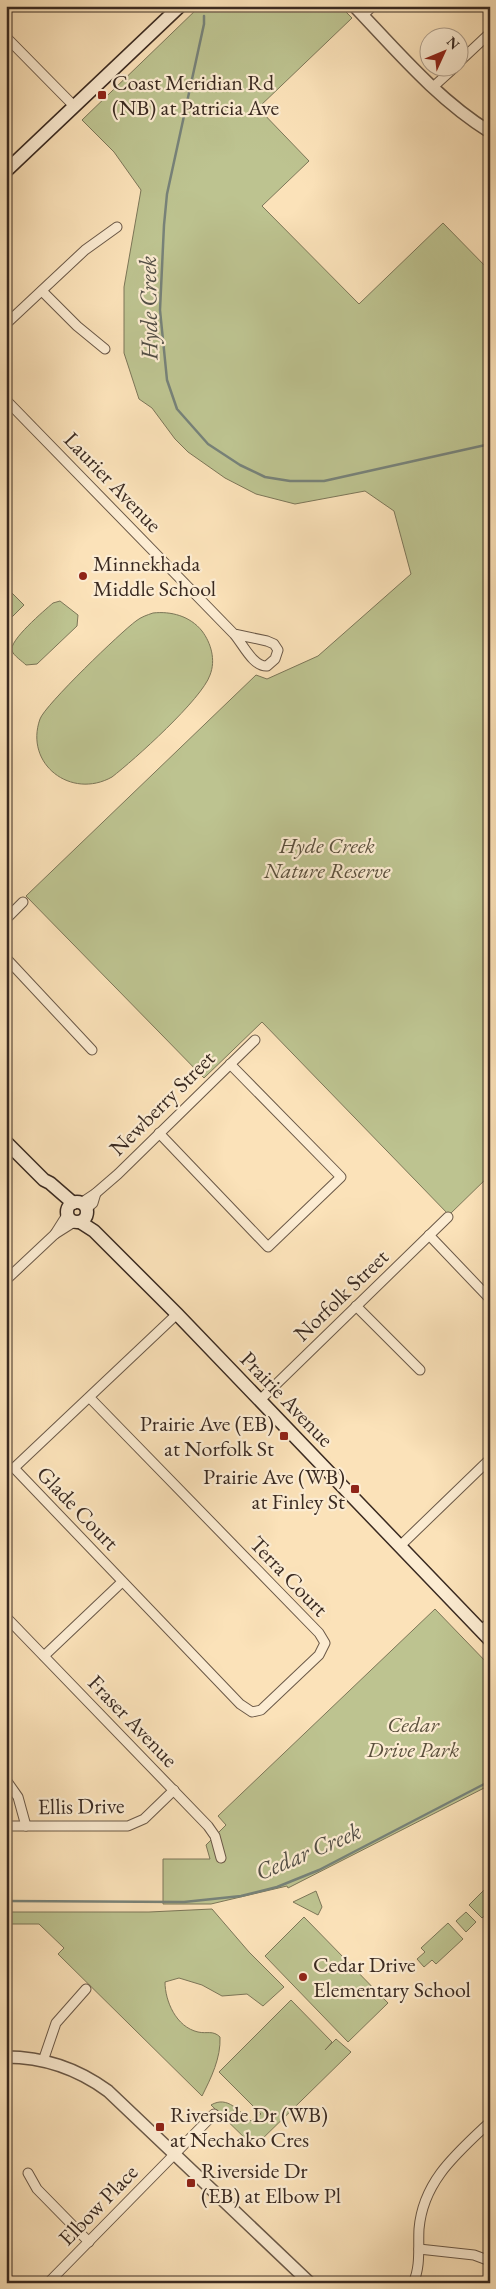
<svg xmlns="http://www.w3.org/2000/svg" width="496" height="2289" font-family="'EB Garamond',serif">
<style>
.green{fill:#bdc390;stroke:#7c7658}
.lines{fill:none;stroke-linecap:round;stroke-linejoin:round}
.stream{stroke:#778279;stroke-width:2.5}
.minor-casing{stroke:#6a5847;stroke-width:11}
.tertiary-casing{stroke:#6a5847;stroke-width:14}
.secondary-casing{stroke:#3a2a21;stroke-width:15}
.minor{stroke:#fcecd2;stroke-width:9}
.tertiary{stroke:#fcecd2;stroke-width:11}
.secondary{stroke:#fcecd2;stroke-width:12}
.poi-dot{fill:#8f2418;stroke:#fcecd2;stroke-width:2}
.labels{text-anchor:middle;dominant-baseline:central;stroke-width:4.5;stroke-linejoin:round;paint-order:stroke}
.poi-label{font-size:22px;fill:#3a2a21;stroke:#fcecd2;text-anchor:start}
.street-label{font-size:22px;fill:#3a2a21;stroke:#fcecd2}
.park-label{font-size:22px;font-style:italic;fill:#5b503d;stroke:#fcecd2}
.water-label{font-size:24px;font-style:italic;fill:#534f46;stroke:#fcecd2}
</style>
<rect width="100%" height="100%" fill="#fbe2b9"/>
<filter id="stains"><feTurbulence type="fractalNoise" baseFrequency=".004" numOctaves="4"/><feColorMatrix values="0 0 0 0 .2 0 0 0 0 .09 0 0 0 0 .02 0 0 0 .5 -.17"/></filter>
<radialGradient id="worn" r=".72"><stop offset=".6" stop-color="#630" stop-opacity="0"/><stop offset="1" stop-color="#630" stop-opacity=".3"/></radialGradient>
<g class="green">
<path d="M 200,6 L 340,6 L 352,18 L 258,108 L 309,161 L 262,206 L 359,304 L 443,223 L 490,271 L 490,1175 L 449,1215 L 262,1022 L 204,1078 L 26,896 L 256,675 L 267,679 L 318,656 L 411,574 L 394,511 L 365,491 L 295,504 L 256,494 L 225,478 L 188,452 L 175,439 L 152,408 L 139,399 L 124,353 L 124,287 L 141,190 L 114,152 L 82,120 Z"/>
<path d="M 12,593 L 24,605 L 12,617 L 6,610 L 6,599 Z"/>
<path d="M 60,601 L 78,615 L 77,626 L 37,664 L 26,665 C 22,661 14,656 12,651 C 8,641 45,610 53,603 Z"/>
<path d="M 153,613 C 171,611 190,616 202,631 C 211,643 216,660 210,675 C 202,699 134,760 112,777 C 71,800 24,764 40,719 C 45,705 121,632 136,621 C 141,617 147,615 153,613 Z"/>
<path d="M 435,1609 L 490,1666 L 490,1785 L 288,1888 L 287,1886 L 211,1904 L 163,1904 L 163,1859 L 210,1859 L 206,1845 L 226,1825 L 218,1816 Z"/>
<path d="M 486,1888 L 490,1892 L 490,1911 L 482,1918 L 469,1905 Z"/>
<path d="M 316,1891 L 322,1907 L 318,1915 L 293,1902 Z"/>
<path d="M 212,1909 L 249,1952 L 284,1987 L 263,2006 L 247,1994 L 222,1996 L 202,1985 L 179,1978 L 165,1982 C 165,2001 176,2027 198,2032 C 207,2034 213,2030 220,2037 C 221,2058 211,2078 202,2096 L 58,1954 L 64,1948 L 39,1924 L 6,1924 L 6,1912 L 149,1912 Z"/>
<path d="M 466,1912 L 476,1922 L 466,1932 L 456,1921 Z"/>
<path d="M 304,1917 L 388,2003 L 348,2042 L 265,1956 Z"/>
<path d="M 448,1923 L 463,1939 L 436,1964 L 432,1960 L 424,1967 L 417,1959 L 425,1952 L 421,1948 Z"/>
<path d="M 291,2000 L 332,2042 L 325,2050 L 336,2039 L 351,2052 L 254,2147 L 211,2105 C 228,2095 239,2112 251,2121 L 261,2114 L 219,2072 Z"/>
</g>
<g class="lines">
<g class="stream">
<path d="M 204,16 L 204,24 L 167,194 L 164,225 L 160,310 L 167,380 L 177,409 L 208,444 L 240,465 L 265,477 L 290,481 L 324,481 L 490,444"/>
<path d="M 6,1901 L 184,1902 L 241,1896 L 277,1887 L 319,1870 L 490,1781"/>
</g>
<defs>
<g id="minor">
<path d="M 363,15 L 373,6"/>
<path d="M 6,37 L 74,106"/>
<path d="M 458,63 L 490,33"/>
<path d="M 433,87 L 454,68"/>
<path d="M 42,291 L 77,326 L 105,349"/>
<path d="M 6,324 L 85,250 L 117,227"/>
<path d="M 6,400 L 234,634 C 243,644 253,667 267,666 L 275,659 L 278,650 L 274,644 L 267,641 L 234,634"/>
<path d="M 6,919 L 23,902"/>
<path d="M 6,958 L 92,1050"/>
<path d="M 159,1133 L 268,1247 L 341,1177 L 230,1064"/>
<path d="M 81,1203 L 96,1193 L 118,1174 L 255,1040"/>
<path d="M 86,1209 L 93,1203 L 96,1193"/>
<path d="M 55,1234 L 67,1215"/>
<path d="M 429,1235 L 490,1299"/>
<path d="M 6,1280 L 55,1234 L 74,1222"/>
<path d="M 356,1306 L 420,1370"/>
<path d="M 90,1398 L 319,1633 L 325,1643 L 319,1655 L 261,1710 L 252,1712 L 240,1704 L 14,1468 L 177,1314"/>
<path d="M 260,1400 L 448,1217"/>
<path d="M 400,1546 L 490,1459"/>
<path d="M 6,1617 L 208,1826 L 215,1836 L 221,1858"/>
<path d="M 481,1631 L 490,1622"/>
<path d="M 44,1656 L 122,1582"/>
<path d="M 6,1780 L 18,1797 L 26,1826"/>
<path d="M 6,1826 L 128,1826 L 144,1819 L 174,1790"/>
<path d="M 43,2061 L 56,2023 L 86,1989"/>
<path d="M 28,2173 L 37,2189 L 89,2242"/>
<path d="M 419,2249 L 474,2255 L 490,2261"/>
<path d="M 48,2283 L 214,2114"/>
<path d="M 413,2283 C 421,2267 418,2246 419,2229 C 423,2181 457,2153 490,2122"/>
</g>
<g id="tertiary">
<path d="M 354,6 C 397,51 437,99 490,132"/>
<path d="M 6,2057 C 43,2057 78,2069 108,2091 L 310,2283"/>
</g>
<g id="secondary">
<path d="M 6,171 L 180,6"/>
<path d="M 6,1142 L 44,1180 L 50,1183 L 73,1203"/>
<circle cx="77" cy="1212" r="10"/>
<path d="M 80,1222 L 94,1231 L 177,1314 L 490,1640"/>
</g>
</defs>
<use href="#minor" class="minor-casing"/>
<use href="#tertiary" class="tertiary-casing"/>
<use href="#secondary" class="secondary-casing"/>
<use href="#minor" class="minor"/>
<use href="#tertiary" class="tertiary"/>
<use href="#secondary" class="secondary"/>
</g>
<g class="poi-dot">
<rect x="97" y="90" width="10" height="10" rx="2.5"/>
<circle cx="83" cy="576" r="5"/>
<rect x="279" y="1431" width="10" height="10" rx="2.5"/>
<rect x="350" y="1484" width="10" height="10" rx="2.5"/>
<circle cx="303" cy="1977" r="5"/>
<rect x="155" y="2122" width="10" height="10" rx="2.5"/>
<rect x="186" y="2178" width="10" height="10" rx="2.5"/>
</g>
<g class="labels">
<g class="poi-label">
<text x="112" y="82">Coast Meridian Rd<tspan x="112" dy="25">(NB) at Patricia Ave</tspan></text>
<text x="93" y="563">Minnekhada<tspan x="93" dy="25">Middle School</tspan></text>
<text x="274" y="1423" text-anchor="end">Prairie Ave (EB)<tspan x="274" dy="25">at Norfolk St</tspan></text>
<text x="345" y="1476" text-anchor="end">Prairie Ave (WB)<tspan x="345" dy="25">at Finley St</tspan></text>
<text x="313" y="1964">Cedar Drive<tspan x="313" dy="25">Elementary School</tspan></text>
<text x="170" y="2114">Riverside Dr (WB)<tspan x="170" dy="25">at Nechako Cres</tspan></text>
<text x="201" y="2170">Riverside Dr<tspan x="201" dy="25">(EB) at Elbow Pl</tspan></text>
</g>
<g class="street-label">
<text transform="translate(113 482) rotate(46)">Laurier Avenue</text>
<text transform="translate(162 1103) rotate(-45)">Newberry Street</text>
<text transform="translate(341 1295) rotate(-44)">Norfolk Street</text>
<text transform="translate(287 1399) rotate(46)">Prairie Avenue</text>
<text transform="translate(78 1508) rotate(46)">Glade Court</text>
<text transform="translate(289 1576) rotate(46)">Terra Court</text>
<text transform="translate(133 1721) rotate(46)">Fraser Avenue</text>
<text transform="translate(81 1806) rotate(-1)">Ellis Drive</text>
<text transform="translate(98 2205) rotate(-46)">Elbow Place</text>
</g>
<g class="park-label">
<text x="327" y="845">Hyde Creek<tspan x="327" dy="25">Nature Reserve</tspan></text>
<text x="413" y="1724">Cedar<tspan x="413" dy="25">Drive Park</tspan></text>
</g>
<g class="water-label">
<text transform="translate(148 308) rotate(-91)">Hyde Creek</text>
<text transform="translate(308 1851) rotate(-23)">Cedar Creek</text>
</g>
</g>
<rect width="496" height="2289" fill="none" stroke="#fbe2b9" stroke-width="25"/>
<rect x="8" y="8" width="481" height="2274" fill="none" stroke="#3a2a21" stroke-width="2.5"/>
<rect x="12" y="12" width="471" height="2264" fill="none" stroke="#3a2a21"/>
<g transform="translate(444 52) rotate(46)"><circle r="24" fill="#fcecd2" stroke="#ae9e8b"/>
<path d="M0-4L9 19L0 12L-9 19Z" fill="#8f2418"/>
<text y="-8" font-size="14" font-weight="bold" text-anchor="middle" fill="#3a2a21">N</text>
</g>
<rect width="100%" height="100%" filter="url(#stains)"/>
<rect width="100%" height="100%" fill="url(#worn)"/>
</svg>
